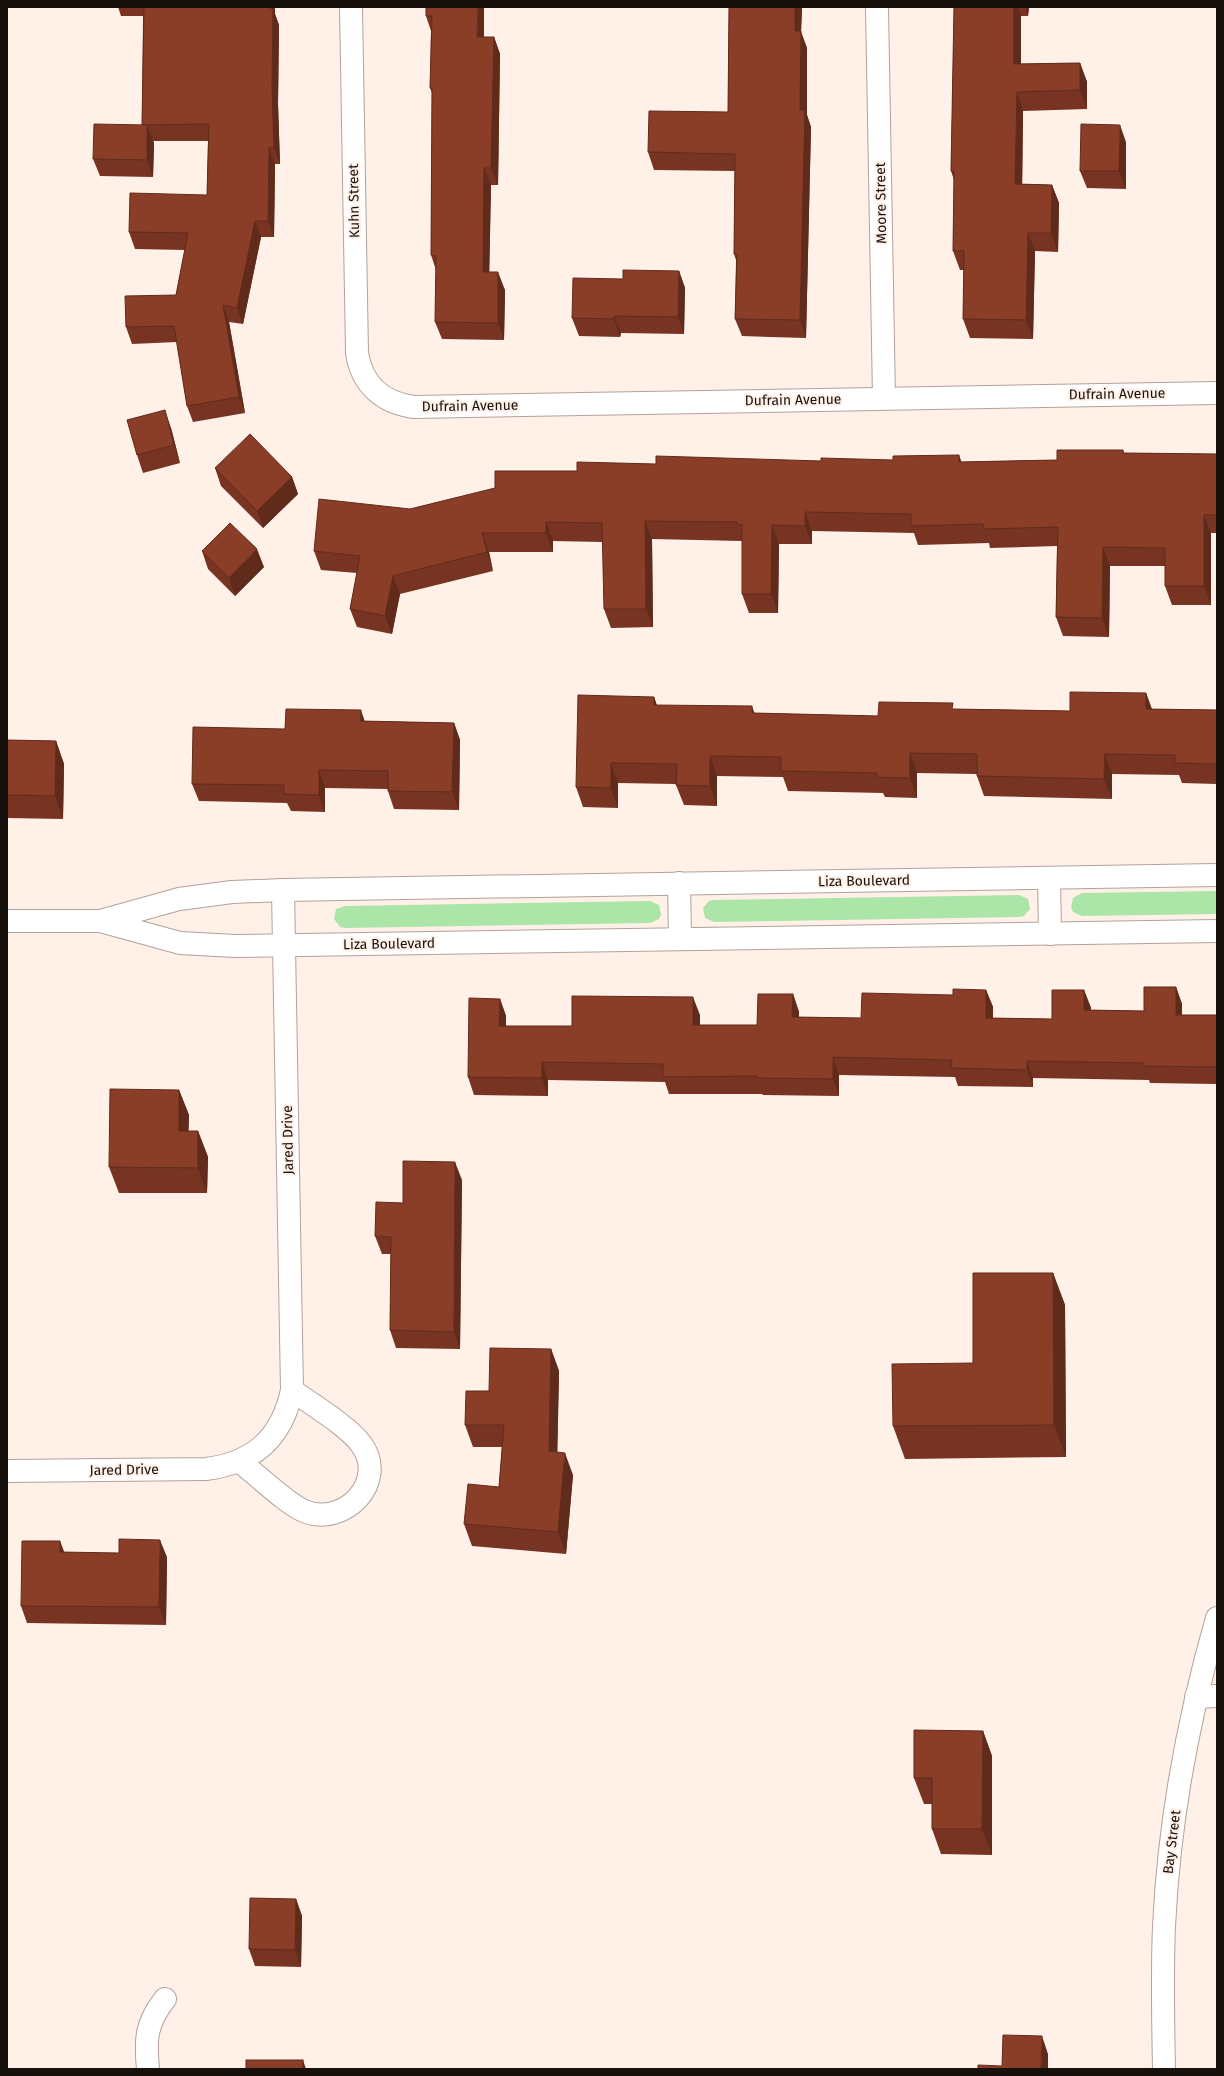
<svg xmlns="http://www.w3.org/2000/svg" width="1224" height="2076" font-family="'Fira Sans',sans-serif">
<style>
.green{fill:#abe5a7}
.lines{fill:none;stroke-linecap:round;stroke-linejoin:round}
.street-casing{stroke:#b3a299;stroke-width:24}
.street{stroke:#fff;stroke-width:22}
.wall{fill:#773422}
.shaded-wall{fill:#612b1b}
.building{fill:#8a3d27;stroke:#612b1b}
.labels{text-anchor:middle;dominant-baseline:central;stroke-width:4;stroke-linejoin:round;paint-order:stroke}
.street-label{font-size:14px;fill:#17110d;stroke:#fff0e8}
</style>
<rect width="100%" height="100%" fill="#fff0e8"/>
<g class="green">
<path d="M 1217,891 L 1217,914 L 1082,916 L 1073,912 L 1071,907 L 1073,898 L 1082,893 Z"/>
<path d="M 1019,895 L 1028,899 L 1030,909 L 1024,916 L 1019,917 L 714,922 L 705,918 L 703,908 L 709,901 L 714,900 Z"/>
<path d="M 650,901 L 659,905 L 661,915 L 659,919 L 650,923 L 345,928 L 340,927 L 334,919 L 336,909 L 345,906 Z"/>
</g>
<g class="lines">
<defs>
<g id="street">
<path d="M 351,7 L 357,353 C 362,385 383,403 414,407 L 1217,393"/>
<path d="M 877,7 L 884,398"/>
<path d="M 1049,878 L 1050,934"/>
<path d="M 679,883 L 680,939"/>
<path d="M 7,921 L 100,921 L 179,899 L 232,892 L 283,890 L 1217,875"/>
<path d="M 100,921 L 180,943 L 235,946 L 1217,931"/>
<path d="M 239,1461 C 256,1474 287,1504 304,1511 C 344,1528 389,1481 361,1444 C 347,1425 312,1405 292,1390"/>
<path d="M 7,1471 L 206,1469 C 254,1463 282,1438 292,1390 L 283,890"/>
<path d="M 1196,1697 L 1217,1696"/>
<path d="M 148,2069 C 145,2039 146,2023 165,1999"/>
<path d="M 1164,2069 C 1163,2021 1162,1974 1164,1926 C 1169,1822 1188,1719 1217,1618"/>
</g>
</defs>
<use href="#street" class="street-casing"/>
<use href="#street" class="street"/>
</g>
<g class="wall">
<path d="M 118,7 L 275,7 L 275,14 L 279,25 L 278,104 L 280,164 L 275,164 L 274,237 L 261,237 L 243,324 L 229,322 L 245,413 L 193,422 L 187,406 L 177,342 L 132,344 L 126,327 L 176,295 L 185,250 L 135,249 L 129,232 L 207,195 L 208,141 L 153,141 L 154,143 L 153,177 L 100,176 L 93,159 L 142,125 L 143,16 L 121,16 Z"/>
<path d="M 426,7 L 484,37 L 494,37 L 500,54 L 498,185 L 491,185 L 489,272 L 505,290 L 504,340 L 442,339 L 435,322 L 436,270 L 431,255 L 432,93 L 430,88 L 431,31 L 426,16 Z"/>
<path d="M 729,7 L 802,7 L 801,32 L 807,48 L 807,115 L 811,127 L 806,338 L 742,336 L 735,319 L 736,260 L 734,254 L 735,171 L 654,170 L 648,152 L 728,112 Z"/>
<path d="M 954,7 L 1029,7 L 1028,16 L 1021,16 L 1021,64 L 1080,63 L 1087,82 L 1087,109 L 1023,111 L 1022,184 L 1052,185 L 1059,203 L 1058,252 L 1035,251 L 1033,339 L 970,338 L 963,319 L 964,270 L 960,270 L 953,251 L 954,180 L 951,171 Z"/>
<path d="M 1126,142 L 1126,189 L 1087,188 L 1080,171 Z"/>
<path d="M 679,271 L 685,288 L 684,334 L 621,333 L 620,337 L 579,336 L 572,318 L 623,279 Z"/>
<path d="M 171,428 L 180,463 L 143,473 L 137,455 Z"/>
<path d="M 1123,450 L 1124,453 L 1217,454 L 1217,533 L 1211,533 L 1211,605 L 1172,605 L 1165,586 L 1165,566 L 1110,566 L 1109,637 L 1063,636 L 1056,617 L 1057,546 L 990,548 L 989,543 L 918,545 L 914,533 L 812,531 L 812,544 L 779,544 L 778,613 L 749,613 L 742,594 L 742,541 L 652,539 L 653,627 L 611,628 L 604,609 L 603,542 L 553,541 L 553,552 L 489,552 L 493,571 L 400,594 L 392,634 L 357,627 L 350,609 L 357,573 L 321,570 L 314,551 L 410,509 L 577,471 L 656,464 L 821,461 L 962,462 L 1057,460 Z"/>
<path d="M 215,468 L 292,477 L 298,494 L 263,528 L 221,486 Z"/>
<path d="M 202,551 L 264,567 L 235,596 L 208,569 Z"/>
<path d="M 1146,693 L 1152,709 L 1217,710 L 1217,784 L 1182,783 L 1179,775 L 1112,774 L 1112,799 L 984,796 L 977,776 L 977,774 L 917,773 L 917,798 L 885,797 L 883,793 L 788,791 L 783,777 L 717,776 L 717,806 L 684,805 L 676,785 L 676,784 L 618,783 L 618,808 L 583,807 L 576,787 L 654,697 L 657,706 L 754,713 L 878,716 L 955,709 L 1070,711 Z"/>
<path d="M 365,721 L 454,723 L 460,740 L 459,810 L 394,809 L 388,791 L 388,789 L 325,788 L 325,812 L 291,811 L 287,803 L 199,801 L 192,784 L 285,729 Z"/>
<path d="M 7,740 L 56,741 L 64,764 L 63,819 L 7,818 Z"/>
<path d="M 1176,987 L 1182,1004 L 1182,1015 L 1217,1015 L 1217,1084 L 1150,1083 L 1149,1080 L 1033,1078 L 1033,1087 L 958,1086 L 955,1077 L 839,1075 L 839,1096 L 763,1095 L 762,1094 L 669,1094 L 665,1082 L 548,1080 L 548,1096 L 474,1095 L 468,1077 L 500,999 L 506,1016 L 506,1026 L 572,1026 L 700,1015 L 700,1025 L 757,1025 L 793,994 L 799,1012 L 799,1017 L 861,1018 L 953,995 L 986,990 L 993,1007 L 993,1018 L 1052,1019 L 1084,990 L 1091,1008 L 1091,1010 L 1144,1011 Z"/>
<path d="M 179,1090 L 189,1115 L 188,1131 L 198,1131 L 208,1157 L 207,1193 L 119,1193 L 109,1167 Z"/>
<path d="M 462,1180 L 460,1349 L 396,1348 L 390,1330 L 391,1254 L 382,1254 L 375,1236 L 403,1203 Z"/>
<path d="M 1053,1273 L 1065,1305 L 1066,1457 L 905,1459 L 893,1426 L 973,1363 Z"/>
<path d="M 551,1349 L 559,1371 L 557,1452 L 573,1475 L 566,1554 L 472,1546 L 464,1524 L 499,1487 L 502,1447 L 473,1447 L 465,1425 L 489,1391 Z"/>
<path d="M 64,1552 L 167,1557 L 166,1625 L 27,1623 L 21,1606 Z"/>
<path d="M 983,1731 L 992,1756 L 992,1855 L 941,1854 L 932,1829 L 932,1804 L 924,1804 L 914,1778 Z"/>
<path d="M 296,1899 L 302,1916 L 301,1967 L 255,1966 L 249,1949 Z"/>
</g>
<g class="shaded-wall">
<path d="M 269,7 L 275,7 L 275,14 L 279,25 L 278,104 L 280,164 L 274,148 Z"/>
<path d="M 478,7 L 484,7 L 484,54 L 477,37 Z"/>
<path d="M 795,7 L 802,7 L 801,32 L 807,48 L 807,115 L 811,127 L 806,338 L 800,320 L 800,110 L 795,31 Z"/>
<path d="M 1014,7 L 1018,7 L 1021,16 L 1021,82 L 1014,64 Z"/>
<path d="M 1025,7 L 1029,7 L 1028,16 Z"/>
<path d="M 494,37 L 500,54 L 498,185 L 491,168 Z"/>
<path d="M 1080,63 L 1087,82 L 1087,109 L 1080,90 Z"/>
<path d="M 1017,92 L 1023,111 L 1022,203 L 1015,184 Z"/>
<path d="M 147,125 L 154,143 L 153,177 L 147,160 Z"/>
<path d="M 1120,125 L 1126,142 L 1126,189 L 1119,171 Z"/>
<path d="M 269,148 L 275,164 L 274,237 L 268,221 Z"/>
<path d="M 484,168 L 491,185 L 489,290 L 483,272 Z"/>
<path d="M 1052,185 L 1059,203 L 1058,252 L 1051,233 Z"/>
<path d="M 255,221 L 261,237 L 243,324 L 237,308 Z"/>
<path d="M 1028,233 L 1035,251 L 1033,339 L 1026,320 Z"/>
<path d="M 679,271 L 685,288 L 684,334 L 678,317 Z"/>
<path d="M 498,272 L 505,290 L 504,340 L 498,323 Z"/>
<path d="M 223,305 L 229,322 L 245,413 L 239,397 Z"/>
<path d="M 614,316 L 621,333 L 620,337 L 614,319 Z"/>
<path d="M 165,410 L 171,428 L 180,463 L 174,445 Z"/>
<path d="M 959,455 L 966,474 L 959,462 Z"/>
<path d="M 292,477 L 298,494 L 263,528 L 257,511 Z"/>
<path d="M 805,512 L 812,531 L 812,544 L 805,526 Z"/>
<path d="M 1204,515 L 1211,533 L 1211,605 L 1204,586 Z"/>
<path d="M 645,521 L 652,539 L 653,627 L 646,609 Z"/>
<path d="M 546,522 L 553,541 L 553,552 L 546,533 Z"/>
<path d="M 772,525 L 779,544 L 778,613 L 771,594 Z"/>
<path d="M 482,533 L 489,552 L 493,571 L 487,552 Z"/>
<path d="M 1103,547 L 1110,566 L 1109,637 L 1102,618 Z"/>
<path d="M 257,549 L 264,567 L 235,596 L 229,578 Z"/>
<path d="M 393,576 L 400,594 L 392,634 L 385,616 Z"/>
<path d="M 1146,693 L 1153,713 L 1146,709 Z"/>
<path d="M 654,697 L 661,717 L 654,705 Z"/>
<path d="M 752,706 L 759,726 L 752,713 Z"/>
<path d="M 361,710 L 367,728 L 360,721 Z"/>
<path d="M 454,723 L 460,740 L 459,810 L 452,792 Z"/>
<path d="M 56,741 L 64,764 L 63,819 L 55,796 Z"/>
<path d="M 910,753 L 917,773 L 917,798 L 910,778 Z"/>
<path d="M 1105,754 L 1112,774 L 1112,799 L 1104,779 Z"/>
<path d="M 710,756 L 717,776 L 717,806 L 710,786 Z"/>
<path d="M 611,763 L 618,783 L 618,808 L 611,788 Z"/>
<path d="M 319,770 L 325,788 L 325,812 L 319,795 Z"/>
<path d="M 1176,987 L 1182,1004 L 1182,1032 L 1176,1015 Z"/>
<path d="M 986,990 L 993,1007 L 992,1035 L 986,1018 Z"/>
<path d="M 1084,990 L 1091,1008 L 1090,1028 L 1084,1010 Z"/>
<path d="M 793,994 L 799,1012 L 799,1034 L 792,1017 Z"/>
<path d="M 693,997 L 700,1015 L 700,1042 L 693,1025 Z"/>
<path d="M 500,999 L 506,1016 L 506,1044 L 499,1026 Z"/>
<path d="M 833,1057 L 839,1075 L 839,1096 L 833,1079 Z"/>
<path d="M 1027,1061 L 1033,1078 L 1033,1087 L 1027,1070 Z"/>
<path d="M 542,1062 L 548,1080 L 548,1096 L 542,1078 Z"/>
<path d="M 179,1090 L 189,1115 L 188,1157 L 179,1131 Z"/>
<path d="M 198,1131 L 208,1157 L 207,1193 L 198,1168 Z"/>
<path d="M 455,1162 L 462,1180 L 460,1349 L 454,1332 Z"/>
<path d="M 1053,1273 L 1065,1305 L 1066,1457 L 1054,1425 Z"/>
<path d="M 551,1349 L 559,1371 L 557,1473 L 549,1451 Z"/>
<path d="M 565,1453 L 573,1475 L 566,1554 L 558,1532 Z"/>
<path d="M 160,1540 L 167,1557 L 166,1625 L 159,1607 Z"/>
<path d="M 60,1541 L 67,1559 L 60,1552 Z"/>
<path d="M 983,1731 L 992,1756 L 992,1855 L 982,1829 Z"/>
<path d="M 296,1899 L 302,1916 L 301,1967 L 295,1950 Z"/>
<path d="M 1042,2036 L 1048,2054 L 1048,2069 L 1041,2069 Z"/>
<path d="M 303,2060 L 306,2069 L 303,2069 Z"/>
</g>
<g class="building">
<path d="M 144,7 L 269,7 L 269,8 L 273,8 L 272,88 L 274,148 L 269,148 L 268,221 L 255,221 L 237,308 L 223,305 L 239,397 L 187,406 L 174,326 L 126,327 L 125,296 L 176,295 L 188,233 L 129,232 L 130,193 L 207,195 L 209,124 L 142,125 Z"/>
<path d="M 426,7 L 478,7 L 477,37 L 494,37 L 491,168 L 484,168 L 483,272 L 498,272 L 498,323 L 435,322 L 436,256 L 431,255 L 432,88 L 430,88 L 432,16 L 426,16 Z"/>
<path d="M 729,7 L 795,7 L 795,31 L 801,31 L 800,110 L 805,110 L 800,320 L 735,319 L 737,254 L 734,254 L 735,154 L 648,152 L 649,111 L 728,112 Z"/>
<path d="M 954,7 L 1014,7 L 1014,64 L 1080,63 L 1080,90 L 1017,92 L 1015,184 L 1052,185 L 1051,233 L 1028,233 L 1026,320 L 963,319 L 964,251 L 953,251 L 954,171 L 951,171 Z"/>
<path d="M 94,124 L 147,125 L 147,160 L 93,159 Z"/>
<path d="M 1081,124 L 1120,125 L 1119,171 L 1080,171 Z"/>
<path d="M 623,270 L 679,271 L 678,317 L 614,316 L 614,319 L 572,318 L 573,278 L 623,279 Z"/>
<path d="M 165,410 L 174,445 L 137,455 L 127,420 Z"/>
<path d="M 250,434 L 292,477 L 257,511 L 215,468 Z"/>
<path d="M 1057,450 L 1123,450 L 1123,453 L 1217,454 L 1217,515 L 1204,515 L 1204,586 L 1165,586 L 1165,548 L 1103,547 L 1102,618 L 1056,617 L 1058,527 L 984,529 L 983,524 L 911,526 L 911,514 L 805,512 L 805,526 L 772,525 L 771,594 L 742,594 L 742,525 L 737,524 L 737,522 L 645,521 L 646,609 L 604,609 L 602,523 L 546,522 L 546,533 L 482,533 L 487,552 L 393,576 L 385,616 L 350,609 L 360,556 L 314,551 L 319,499 L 410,509 L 495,488 L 495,471 L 577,471 L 577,462 L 656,464 L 656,456 L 821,461 L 821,458 L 893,460 L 893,456 L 959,455 L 959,462 L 1057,460 Z"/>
<path d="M 230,523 L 257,549 L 229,578 L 202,551 Z"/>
<path d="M 1070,692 L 1146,693 L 1146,709 L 1217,710 L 1217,764 L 1175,763 L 1175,755 L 1105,754 L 1104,779 L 977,776 L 977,754 L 910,753 L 910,778 L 877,777 L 877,773 L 781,771 L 781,757 L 710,756 L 710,786 L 676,785 L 677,764 L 611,763 L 611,788 L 576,787 L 578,695 L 654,697 L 654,705 L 752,706 L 752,713 L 878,716 L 879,702 L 953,703 L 952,709 L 1070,711 Z"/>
<path d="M 286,709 L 361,710 L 360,721 L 454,723 L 452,792 L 388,791 L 388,771 L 319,770 L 319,795 L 284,794 L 284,785 L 192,784 L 193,727 L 285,729 Z"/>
<path d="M 7,740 L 56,741 L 55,796 L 7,795 Z"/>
<path d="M 1144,987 L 1176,987 L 1176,1015 L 1217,1015 L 1217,1067 L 1143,1066 L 1143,1063 L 1027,1061 L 1027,1070 L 951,1068 L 952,1060 L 833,1057 L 833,1079 L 757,1078 L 757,1076 L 663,1077 L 663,1064 L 542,1062 L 542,1078 L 468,1077 L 469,998 L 500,999 L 499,1026 L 572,1026 L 572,996 L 693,997 L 693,1025 L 757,1025 L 758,994 L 793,994 L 792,1017 L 861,1018 L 862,993 L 953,995 L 953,989 L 986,990 L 986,1018 L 1052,1019 L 1052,990 L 1084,990 L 1084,1010 L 1144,1011 Z"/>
<path d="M 110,1089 L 179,1090 L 179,1131 L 198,1131 L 198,1168 L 109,1167 Z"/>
<path d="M 403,1161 L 455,1162 L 454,1332 L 390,1330 L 391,1237 L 375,1236 L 376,1202 L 403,1203 Z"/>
<path d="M 973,1273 L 1053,1273 L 1054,1425 L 893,1426 L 892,1364 L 973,1363 Z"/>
<path d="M 490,1348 L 551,1349 L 549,1451 L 565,1453 L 558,1532 L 464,1524 L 468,1484 L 499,1487 L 504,1425 L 465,1425 L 466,1391 L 489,1391 Z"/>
<path d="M 119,1539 L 160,1540 L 159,1607 L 21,1606 L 22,1541 L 60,1541 L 60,1552 L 119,1553 Z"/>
<path d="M 914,1730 L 983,1731 L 982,1829 L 932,1829 L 932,1778 L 914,1778 Z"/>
<path d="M 250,1898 L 296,1899 L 295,1950 L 249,1949 Z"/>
<path d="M 1003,2035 L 1042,2036 L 1041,2069 L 978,2069 L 978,2065 L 1002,2066 Z"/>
<rect x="246" y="2060" width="57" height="9"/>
</g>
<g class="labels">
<g class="street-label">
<text transform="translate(354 201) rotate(-91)">Kuhn Street</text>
<text transform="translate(881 203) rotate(-91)">Moore Street</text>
<text transform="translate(1117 394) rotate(-1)">Dufrain Avenue</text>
<text transform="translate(793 400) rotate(-1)">Dufrain Avenue</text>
<text transform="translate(470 406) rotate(-1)">Dufrain Avenue</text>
<text transform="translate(864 881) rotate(-1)">Liza Boulevard</text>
<text transform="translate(389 944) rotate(-1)">Liza Boulevard</text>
<text transform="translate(288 1140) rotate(-91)">Jared Drive</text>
<text transform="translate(124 1470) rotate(-1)">Jared Drive</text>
<text transform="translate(1172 1842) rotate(-83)">Bay Street</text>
</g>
</g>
<rect width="1224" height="2076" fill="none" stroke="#17110d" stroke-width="16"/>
</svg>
